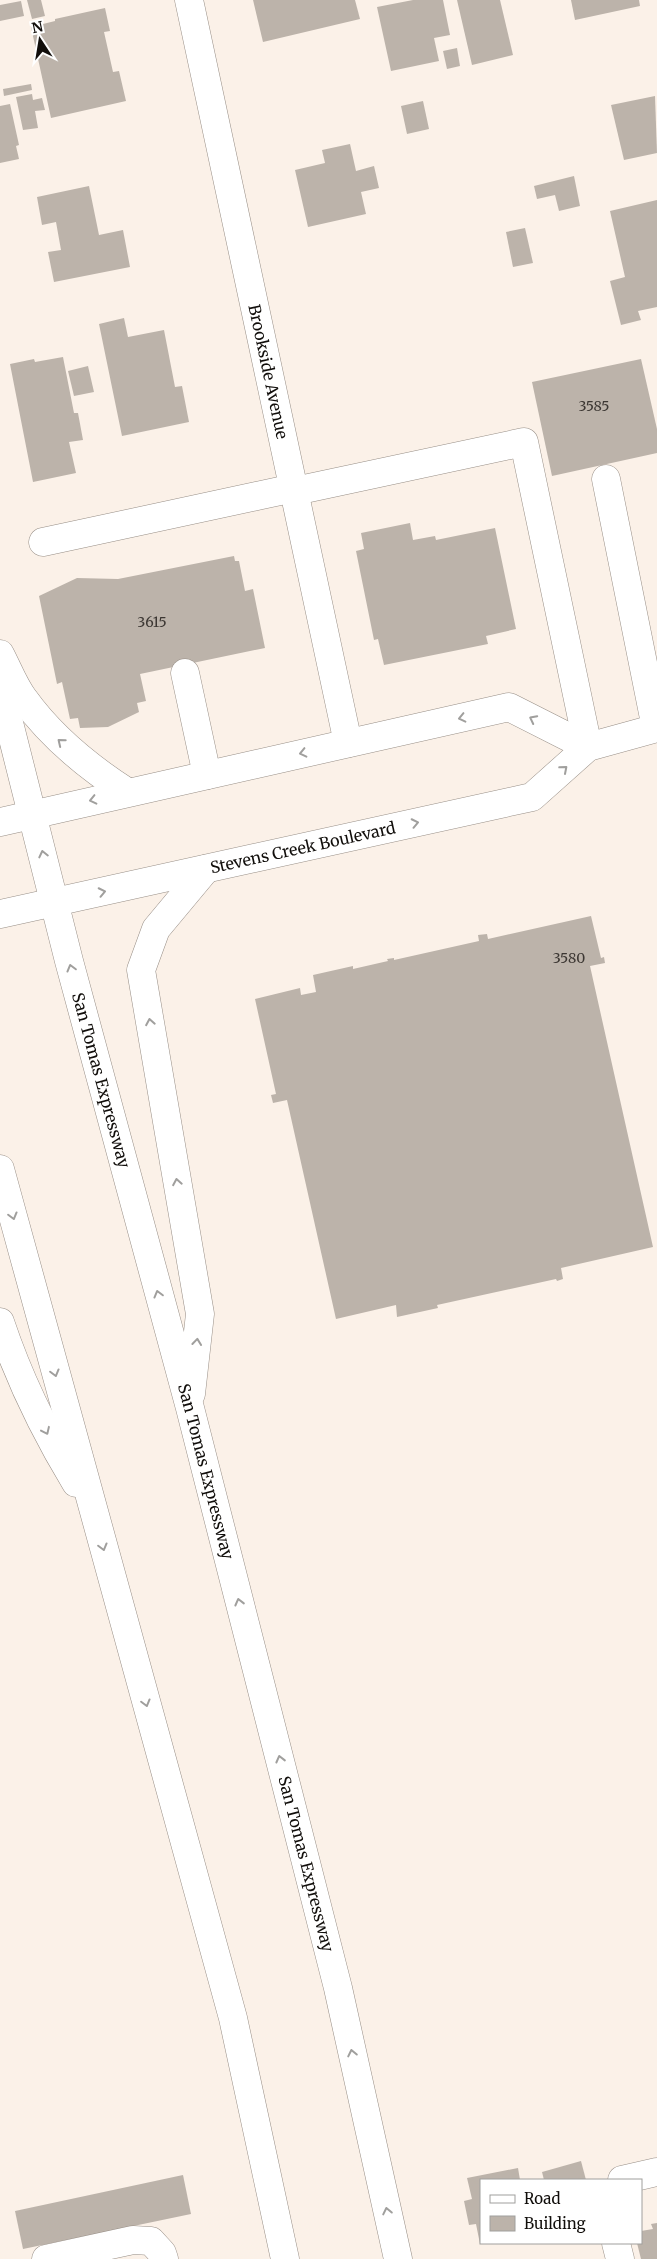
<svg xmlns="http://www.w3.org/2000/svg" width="657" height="2259" font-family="Merriweather,serif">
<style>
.building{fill:#bcb3aa}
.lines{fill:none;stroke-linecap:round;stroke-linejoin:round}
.minor-casing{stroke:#978e86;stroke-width:29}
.major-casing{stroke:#978e86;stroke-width:29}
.highway-casing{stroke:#978e86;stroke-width:29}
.minor{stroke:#fff;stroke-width:28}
.major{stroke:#fff;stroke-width:28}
.highway{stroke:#fff;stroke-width:28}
.oneway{stroke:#a09f9d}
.labels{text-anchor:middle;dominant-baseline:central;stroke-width:4.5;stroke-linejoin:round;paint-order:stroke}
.number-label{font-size:14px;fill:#3c3733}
.street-label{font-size:16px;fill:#110e0b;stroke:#fff}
</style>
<rect width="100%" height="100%" fill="#fbf1e8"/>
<g class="building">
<path d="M 27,0 L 41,0 L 45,16 L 32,19 Z"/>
<path d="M 253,0 L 355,0 L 360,19 L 263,42 Z"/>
<path d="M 413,0 L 443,0 L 450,35 L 434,38 L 439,61 L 391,71 L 377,7 Z"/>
<path d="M 457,0 L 500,0 L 513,55 L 472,65 Z"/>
<path d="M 571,0 L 639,0 L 640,6 L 575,20 Z"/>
<path d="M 21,1 L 24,16 L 0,21 L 0,5 Z"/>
<path d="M 105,8 L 110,31 L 104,32 L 113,72 L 119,71 L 126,101 L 51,118 L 31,27 L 55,21 L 55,19 Z"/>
<path d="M 457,48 L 460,66 L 447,69 L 443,51 Z"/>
<path d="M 31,84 L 32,90 L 4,96 L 3,89 Z"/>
<path d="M 32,94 L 33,100 L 42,98 L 45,110 L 35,111 L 38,128 L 23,130 L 16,97 Z"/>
<path d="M 655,96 L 657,153 L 624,160 L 611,105 Z"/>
<path d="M 423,101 L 429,129 L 407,134 L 401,106 Z"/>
<path d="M 10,104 L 19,145 L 16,146 L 19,159 L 0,163 L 0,106 Z"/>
<path d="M 350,144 L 356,171 L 374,166 L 379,188 L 361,192 L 366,214 L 308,227 L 295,170 L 325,163 L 322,150 Z"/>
<path d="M 574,176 L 580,206 L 559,211 L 555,195 L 537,199 L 534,186 Z"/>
<path d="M 89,186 L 99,235 L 123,230 L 130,267 L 54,282 L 48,252 L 61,250 L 56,222 L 42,225 L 37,197 Z"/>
<path d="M 657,200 L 657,307 L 638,311 L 641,320 L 621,325 L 610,281 L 625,277 L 610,211 Z"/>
<path d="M 525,228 L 533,263 L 513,267 L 506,232 Z"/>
<path d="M 124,318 L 128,337 L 164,330 L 175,387 L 182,386 L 189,422 L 122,436 L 99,324 Z"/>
<path d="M 63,357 L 74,413 L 78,413 L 83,440 L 69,442 L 76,473 L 33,482 L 10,364 L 34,359 L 35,362 Z"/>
<path d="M 641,359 L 657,429 L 657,453 L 552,476 L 532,382 Z"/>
<path d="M 88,366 L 94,392 L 74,396 L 68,371 Z"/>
<path d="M 410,523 L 413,540 L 435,536 L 436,540 L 495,528 L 516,629 L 486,636 L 488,644 L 384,665 L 378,639 L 374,640 L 356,551 L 364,549 L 361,533 Z"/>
<path d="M 234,556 L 235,561 L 239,561 L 245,591 L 253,589 L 265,648 L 140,674 L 146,701 L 137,703 L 139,712 L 108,727 L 80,728 L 78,718 L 70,719 L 62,682 L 57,684 L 39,596 L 77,578 L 118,579 Z"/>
<path d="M 591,916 L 601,958 L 604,957 L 605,963 L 590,966 L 653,1247 L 561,1268 L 563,1279 L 557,1281 L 556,1279 L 437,1305 L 438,1308 L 397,1317 L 396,1305 L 336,1319 L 287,1100 L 273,1103 L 271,1095 L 276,1094 L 255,999 L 300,988 L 301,995 L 316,992 L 313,975 L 353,966 L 353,969 L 388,961 L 387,959 L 394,958 L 394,960 L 479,941 L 478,935 L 487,934 L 488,939 Z"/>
<path d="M 581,2161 L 586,2180 L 544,2180 L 542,2172 Z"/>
<path d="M 518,2168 L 520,2180 L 481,2180 L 480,2244 L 476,2224 L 469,2225 L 464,2201 L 472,2199 L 467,2178 Z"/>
<path d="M 183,2175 L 191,2214 L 23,2249 L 15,2211 Z"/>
<path d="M 657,2223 L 657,2259 L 641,2259 L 637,2243 L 641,2243 L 641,2231 L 653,2229 L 651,2224 Z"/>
</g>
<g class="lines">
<defs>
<g id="minor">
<path id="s1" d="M 189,0 L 348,743"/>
<path d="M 606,479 L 656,728"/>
<path d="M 295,491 L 524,442 L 588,747"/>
<path d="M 43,542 L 294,488"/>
<path d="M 185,673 L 207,775"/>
<path d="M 622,2180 L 657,2172"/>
<path d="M 616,2243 L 620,2259"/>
<path d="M 46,2259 L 133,2240 L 151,2241 L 162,2253 L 164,2259"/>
</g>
<g id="major">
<path d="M 0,822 L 509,707 L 588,747"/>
<path id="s2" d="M 0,914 L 532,797 L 588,747 L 657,728"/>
</g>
<g id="highway">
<path d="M 0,654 C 8,669 14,686 24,699 C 52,738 88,767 127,792"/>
<path id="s3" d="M 0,687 L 69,961 L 190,1408 L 338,1988 L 398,2259"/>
<path d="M 0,1169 L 233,2018 L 285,2259"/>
<path d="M 0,1322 C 19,1379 45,1432 76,1483"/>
<path d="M 191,1394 L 200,1314 L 141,970 L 156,929 L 206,869"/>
</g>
</defs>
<use href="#minor" class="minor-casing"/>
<use href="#major" class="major-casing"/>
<use href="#highway" class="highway-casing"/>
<use href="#minor" class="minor"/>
<use href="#major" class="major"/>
<use href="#highway" class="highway"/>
</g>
<defs><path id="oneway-chevron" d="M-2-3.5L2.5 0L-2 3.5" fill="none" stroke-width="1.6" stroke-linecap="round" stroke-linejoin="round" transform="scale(1.25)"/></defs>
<g class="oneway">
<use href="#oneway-chevron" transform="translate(462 718) rotate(167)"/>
<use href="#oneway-chevron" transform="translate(533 719) rotate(-153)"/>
<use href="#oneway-chevron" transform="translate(61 742) rotate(-141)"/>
<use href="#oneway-chevron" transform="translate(303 753) rotate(167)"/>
<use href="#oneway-chevron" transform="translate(564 769) rotate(-41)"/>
<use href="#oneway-chevron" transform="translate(93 800) rotate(167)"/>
<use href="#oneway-chevron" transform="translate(415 823) rotate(-12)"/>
<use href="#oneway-chevron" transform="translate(43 854) rotate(-103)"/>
<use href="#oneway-chevron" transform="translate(102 892) rotate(-12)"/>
<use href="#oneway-chevron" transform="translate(71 968) rotate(-105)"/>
<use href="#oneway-chevron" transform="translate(150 1022) rotate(-100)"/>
<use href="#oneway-chevron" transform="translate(177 1182) rotate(-100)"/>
<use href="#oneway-chevron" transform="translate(13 1216) rotate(75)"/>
<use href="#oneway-chevron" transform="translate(158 1294) rotate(-105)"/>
<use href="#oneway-chevron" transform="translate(197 1342) rotate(-84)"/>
<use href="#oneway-chevron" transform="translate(55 1373) rotate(75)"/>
<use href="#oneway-chevron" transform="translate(46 1431) rotate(65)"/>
<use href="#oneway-chevron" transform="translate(103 1547) rotate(75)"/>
<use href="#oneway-chevron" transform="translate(239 1602) rotate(-104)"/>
<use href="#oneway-chevron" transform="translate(146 1703) rotate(75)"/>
<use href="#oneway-chevron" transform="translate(280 1759) rotate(-104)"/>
<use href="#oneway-chevron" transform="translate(352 2053) rotate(-102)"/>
<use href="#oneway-chevron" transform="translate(387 2211) rotate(-102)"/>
</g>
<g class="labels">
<g class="number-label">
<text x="594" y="406">3585</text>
<text x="152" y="622">3615</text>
<text x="569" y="958">3580</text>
</g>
<g class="street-label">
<text stroke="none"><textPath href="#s1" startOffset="380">Brookside Avenue</textPath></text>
<text stroke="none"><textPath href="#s2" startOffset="310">Stevens Creek Boulevard</textPath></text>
<text stroke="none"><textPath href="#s3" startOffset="406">San Tomas Expressway</textPath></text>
<text stroke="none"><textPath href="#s3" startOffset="811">San Tomas Expressway</textPath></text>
<text stroke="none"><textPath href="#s3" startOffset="1216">San Tomas Expressway</textPath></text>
</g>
</g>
<rect x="480" y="2179" width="162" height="65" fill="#ffffff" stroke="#a09f9d"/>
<rect x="490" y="2195" width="25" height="8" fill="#ffffff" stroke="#a09f9d"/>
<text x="524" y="2204" font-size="15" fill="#110e0b">Road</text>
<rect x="490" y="2216" width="25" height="15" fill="#bcb3aa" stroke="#a09f9d"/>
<text x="524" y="2229" font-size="15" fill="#110e0b">Building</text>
<g transform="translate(40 40) rotate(348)" stroke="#ffffff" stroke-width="4" paint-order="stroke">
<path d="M0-4L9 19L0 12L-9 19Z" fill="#110e0b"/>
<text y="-8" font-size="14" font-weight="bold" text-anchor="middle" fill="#110e0b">N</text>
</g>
</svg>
